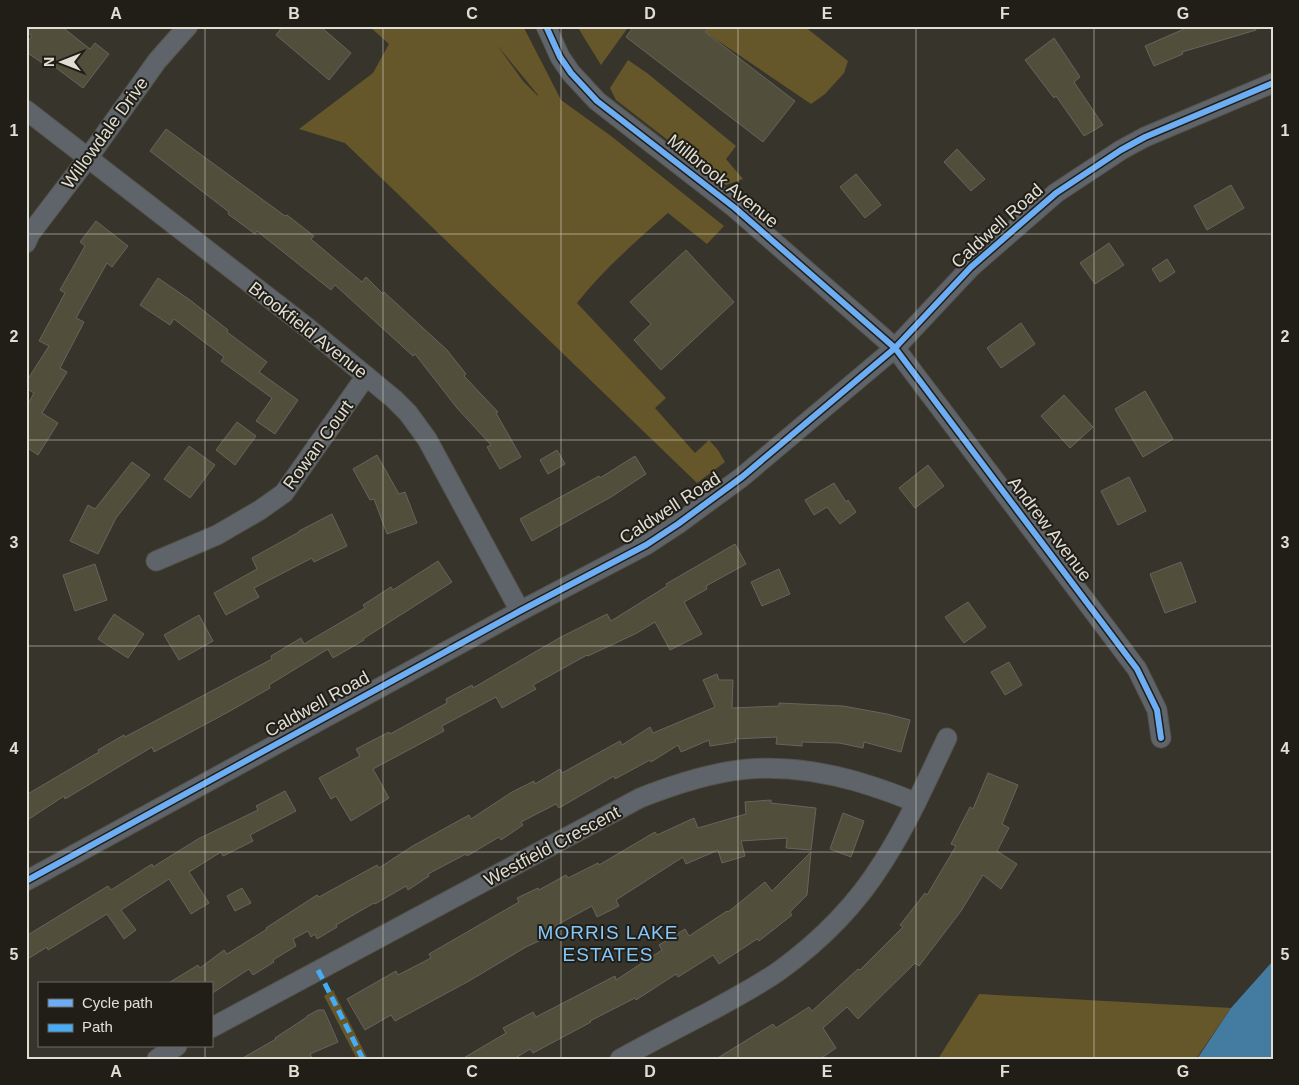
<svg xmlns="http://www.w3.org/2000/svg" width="1299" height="1085" font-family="Helvetica,sans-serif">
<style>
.green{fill:#66572b;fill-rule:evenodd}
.water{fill:#447ba1}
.building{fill:#524e3c;stroke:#67645d}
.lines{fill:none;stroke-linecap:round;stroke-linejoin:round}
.minor-casing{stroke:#55524b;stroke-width:21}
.minor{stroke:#5e6469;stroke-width:19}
.quiet{stroke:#46acf6;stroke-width:5;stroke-dasharray:10 5;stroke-linecap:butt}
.cycleway-casing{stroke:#201e17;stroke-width:9}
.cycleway{stroke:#6dadf4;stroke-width:6}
.grid{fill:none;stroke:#e1ded4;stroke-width:1;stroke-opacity:0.55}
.labels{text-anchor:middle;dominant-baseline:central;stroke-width:4;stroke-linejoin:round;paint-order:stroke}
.street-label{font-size:18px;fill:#e1ded4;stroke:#201e17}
.neighbourhood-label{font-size:19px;letter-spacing:1px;fill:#84c9fc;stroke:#201e17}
.neatline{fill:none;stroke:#e1ded4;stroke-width:2}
.grid-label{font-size:16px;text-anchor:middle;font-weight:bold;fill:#e1ded4}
</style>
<rect width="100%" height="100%" fill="#37342c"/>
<g class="green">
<path d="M 369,26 L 523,26 L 561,100 L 611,136 L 724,226 L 707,244 L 668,213 C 636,241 604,269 577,303 L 666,398 L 655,408 L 695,453 L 709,440 L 718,450 L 725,462 L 697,483 L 345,143 L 299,129 L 373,73 L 389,44 ZM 497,45 L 538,95 L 538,96 L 523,81 Z"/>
<path d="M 577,26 L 629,26 L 601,65 Z"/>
<path d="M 710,26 L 804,26 L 848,61 L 844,73 L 825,94 L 811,104 L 705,32 Z"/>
<path d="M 628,60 L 647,73 L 736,146 L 726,159 L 743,179 L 726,185 L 616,100 L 610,88 Z"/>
<path d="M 333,990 L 368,1059 L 357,1059 L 324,996 Z"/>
<path d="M 979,994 L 1231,1008 L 1196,1059 L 938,1059 Z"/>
</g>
<path class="water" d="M 1273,961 L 1273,1059 L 1197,1059 L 1231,1008 Z"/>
<g class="building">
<path d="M 26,26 L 61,26 L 90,49 L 95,43 L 109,54 L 83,88 L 47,61 L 44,64 L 26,52 L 26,44 L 32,36 L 26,32 Z"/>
<path d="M 283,26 L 320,26 L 351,53 L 329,80 L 276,35 Z"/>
<path d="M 634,26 L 710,26 L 705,32 L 795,101 L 763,142 L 626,37 Z"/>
<path d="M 1191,26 L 1255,26 L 1256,30 L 1182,52 L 1183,54 L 1154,66 L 1145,46 Z"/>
<path d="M 1054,38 L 1080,77 L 1074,82 L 1103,125 L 1084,136 L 1056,96 L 1054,98 L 1025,60 Z"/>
<path d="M 166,129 L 285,216 L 287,215 L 314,236 L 311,239 L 362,282 L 366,277 L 383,294 L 384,292 L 447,350 L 466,374 L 464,376 L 498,412 L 496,413 L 521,457 L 500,469 L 487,447 L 491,445 L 457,408 L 415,354 L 413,356 L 335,285 L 331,290 L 257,231 L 255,234 L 228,214 L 229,212 L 150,151 Z"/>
<path d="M 957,149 L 985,179 L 971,191 L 944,162 Z"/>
<path d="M 856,174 L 881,205 L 865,218 L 840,187 Z"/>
<path d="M 1231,185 L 1244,208 L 1207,230 L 1194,206 Z"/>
<path d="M 96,221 L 128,246 L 112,267 L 107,263 L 76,318 L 84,322 L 60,368 L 67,372 L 42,413 L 58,423 L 38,455 L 26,447 L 26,403 L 28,404 L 34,393 L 26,388 L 26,382 L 49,346 L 39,341 L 65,293 L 60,290 L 85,246 L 80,242 Z"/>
<path d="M 1109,243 L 1124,265 L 1095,284 L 1080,263 Z"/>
<path d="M 686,250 L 734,302 L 661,370 L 634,340 L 651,324 L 630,302 Z"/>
<path d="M 1167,259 L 1175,272 L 1160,282 L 1152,269 Z"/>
<path d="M 158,278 L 190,300 L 228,330 L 227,332 L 267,362 L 259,372 L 298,400 L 275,434 L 256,421 L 272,398 L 221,361 L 224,357 L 174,319 L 170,325 L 140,305 Z"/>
<path d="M 1021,323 L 1035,344 L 1001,368 L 987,348 Z"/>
<path d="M 1145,391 L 1173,439 L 1143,457 L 1115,409 Z"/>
<path d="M 1064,395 L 1093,427 L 1070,448 L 1041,416 Z"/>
<path d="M 237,422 L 256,436 L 235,465 L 216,450 Z"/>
<path d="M 189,446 L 215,465 L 190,498 L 164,479 Z"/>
<path d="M 557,450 L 565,464 L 548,474 L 540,460 Z"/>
<path d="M 377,455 L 399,494 L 405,492 L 417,523 L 387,534 L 374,499 L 370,500 L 353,469 Z"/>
<path d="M 635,456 L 646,474 L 611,497 L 532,541 L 520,519 L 599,476 L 600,478 Z"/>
<path d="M 132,462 L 150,475 L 116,518 L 98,554 L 70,541 L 88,505 L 95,509 Z"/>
<path d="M 928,465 L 944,486 L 915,508 L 899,488 Z"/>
<path d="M 1129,477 L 1146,511 L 1118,525 L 1101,491 Z"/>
<path d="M 834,483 L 846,502 L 848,500 L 856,512 L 840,524 L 827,507 L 814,515 L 805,500 Z"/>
<path d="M 332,514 L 347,546 L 314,562 L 312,558 L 254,588 L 259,597 L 226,615 L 214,593 L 257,569 L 252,558 L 299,532 L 299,531 Z"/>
<path d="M 735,544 L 746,564 L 706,586 L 707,589 L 684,602 L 702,634 L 670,650 L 655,622 L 637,633 L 588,656 L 587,655 L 533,685 L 536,689 L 502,708 L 496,697 L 442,726 L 444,731 L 373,769 L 389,798 L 351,821 L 336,796 L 331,799 L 319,778 L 360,756 L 356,749 L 389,732 L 390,734 L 447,703 L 446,699 L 472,685 L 473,688 L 561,637 L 607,614 L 611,621 L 667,586 L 666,584 Z"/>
<path d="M 438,561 L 452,582 L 363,639 L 364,640 L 333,658 L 328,649 L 269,685 L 270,688 L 230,711 L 154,752 L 152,747 L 65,799 L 64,796 L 26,821 L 26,795 L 99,752 L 98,750 L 124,735 L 125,737 L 272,659 L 271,656 L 301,638 L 304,644 L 365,608 L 363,605 L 391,587 L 393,590 Z"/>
<path d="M 1181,562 L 1196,602 L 1165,613 L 1150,574 Z"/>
<path d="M 95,564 L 107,600 L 75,611 L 63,575 Z"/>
<path d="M 779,569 L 790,594 L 762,606 L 751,582 Z"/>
<path d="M 968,602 L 986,627 L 964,643 L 945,617 Z"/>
<path d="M 114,614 L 144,634 L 128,658 L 98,639 Z"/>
<path d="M 199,615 L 213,641 L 179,660 L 164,635 Z"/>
<path d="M 1009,662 L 1022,685 L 1005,695 L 991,672 Z"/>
<path d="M 717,674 L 719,680 L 733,680 L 732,708 L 779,706 L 779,703 L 843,706 L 887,714 L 910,720 L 901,752 L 864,742 L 863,748 L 839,743 L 802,742 L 802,746 L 776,744 L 777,737 L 735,739 L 736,742 L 710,746 L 709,740 L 681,752 L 678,745 L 651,762 L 650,760 L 615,779 L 614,776 L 559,808 L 556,804 L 521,822 L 523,825 L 501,840 L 499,837 L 467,856 L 466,854 L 428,874 L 429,876 L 408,890 L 406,886 L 375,904 L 374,903 L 336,925 L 337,927 L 317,939 L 315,934 L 311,937 L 308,931 L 293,939 L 296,946 L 273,960 L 274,962 L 253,975 L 249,969 L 211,994 L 211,984 L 167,984 L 198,965 L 200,968 L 224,950 L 227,954 L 267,929 L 266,928 L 317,895 L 319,897 L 377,865 L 379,868 L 411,847 L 469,815 L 471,819 L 512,792 L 534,781 L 535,784 L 560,769 L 562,773 L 620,741 L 622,745 L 650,727 L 653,733 L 715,707 L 703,680 Z"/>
<path d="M 988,773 L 1018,785 L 1002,824 L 1009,828 L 997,851 L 1017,864 L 1001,889 L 983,875 L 961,911 L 919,966 L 915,963 L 858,1019 L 847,1007 L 823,1028 L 836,1048 L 820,1059 L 716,1059 L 773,1024 L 776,1028 L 809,1007 L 812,1011 L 858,969 L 860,970 L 903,927 L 900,925 L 925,893 L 927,895 L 956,846 L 951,844 L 970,807 L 973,809 Z"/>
<path d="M 285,791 L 296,811 L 250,835 L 253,841 L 223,856 L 221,852 L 189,872 L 209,903 L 191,914 L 169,879 L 121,910 L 136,930 L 124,939 L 107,914 L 48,950 L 47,947 L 26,960 L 26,936 L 108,886 L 111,890 L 152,864 L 153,867 L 198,839 L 258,810 L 256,806 Z"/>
<path d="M 771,800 L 771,803 L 816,808 L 811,850 L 786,848 L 787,838 L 741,841 L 745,856 L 722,863 L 718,850 L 686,864 L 683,857 L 616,900 L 619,906 L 597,917 L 592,906 L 555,926 L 558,932 L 526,947 L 469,981 L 395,1021 L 391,1015 L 365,1030 L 347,999 L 396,971 L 398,975 L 431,958 L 429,954 L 519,902 L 517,898 L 538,888 L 539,890 L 566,875 L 568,878 L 598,863 L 599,865 L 655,832 L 657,835 L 694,818 L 698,828 L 746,814 L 745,802 Z"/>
<path d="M 843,813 L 864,821 L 851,857 L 830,849 Z"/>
<path d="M 811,852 L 807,895 L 790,912 L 792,915 L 759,941 L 757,939 L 719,964 L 713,955 L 678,977 L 676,974 L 636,1000 L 635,998 L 590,1021 L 591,1022 L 533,1053 L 530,1049 L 514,1059 L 462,1059 L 506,1033 L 503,1028 L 533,1012 L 536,1017 L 615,976 L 616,980 L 662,950 L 659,945 L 685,929 L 689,936 L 727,911 L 728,912 L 765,882 L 772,891 Z"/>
<path d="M 242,888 L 251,903 L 235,911 L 227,896 Z"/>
<path d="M 318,1010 L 324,1010 L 338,1042 L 310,1054 L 313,1059 L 241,1059 L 276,1039 L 275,1038 L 307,1017 L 307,1016 Z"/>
</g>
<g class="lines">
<defs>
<g id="minor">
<path d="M 546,26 L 560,57 L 571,73 L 597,101 L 735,208 L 895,348 L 1137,669 L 1157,710 L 1161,738"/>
<path d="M 26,110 L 308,328 L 394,399 L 408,413 L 427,439 L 520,611"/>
<path d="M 26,243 L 30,234 L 88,158 L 157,61 L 188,26"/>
<path d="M 156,561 L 217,535 L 260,510 L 284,493 L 366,376"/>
<path d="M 26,881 L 520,611 L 646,545 L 678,524 L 742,477 L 895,348 L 971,267 L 1056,193 L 1121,150 L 1145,137 L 1273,83"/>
<path d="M 211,1028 L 640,798 C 718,767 772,758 855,781 C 875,787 897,794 916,803"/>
<path d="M 157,1059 L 177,1046"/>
<path d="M 620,1059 C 649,1043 678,1028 707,1013 C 731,1000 756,987 779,971 C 819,942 857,904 883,862 C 908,823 927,780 947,738"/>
</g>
</defs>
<use href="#minor" class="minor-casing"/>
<use href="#minor" class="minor"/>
<path class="quiet" d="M 318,970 L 363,1059"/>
<defs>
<g id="cycleway">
<path d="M 546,26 L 560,57 L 571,73 L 597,101 L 735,208 L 895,348 L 1137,669 L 1157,710 L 1161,738"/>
<path d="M 26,881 L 520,611 L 646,545 L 678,524 L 742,477 L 895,348 L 971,267 L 1056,193 L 1121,150 L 1145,137 L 1273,83"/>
</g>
</defs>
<use href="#cycleway" class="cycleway-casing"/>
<use href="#cycleway" class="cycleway"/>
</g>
<path class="grid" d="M 205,26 L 205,984M 383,26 L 383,1059M 561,26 L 561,1059M 738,26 L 738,1059M 916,26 L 916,1059M 1094,26 L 1094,1059M 26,234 L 1273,234M 26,440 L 1273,440M 26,646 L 1273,646M 26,852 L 1273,852M 205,1046 L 205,1059"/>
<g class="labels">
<g class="street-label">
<text transform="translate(105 133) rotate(-54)">Willowdale Drive</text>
<text transform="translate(723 181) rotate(39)">Millbrook Avenue</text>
<text transform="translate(997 226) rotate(-42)">Caldwell Road</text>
<text transform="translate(308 330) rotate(38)">Brookfield Avenue</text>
<text transform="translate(318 445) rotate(-54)">Rowan Court</text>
<text transform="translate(670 508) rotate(-33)">Caldwell Road</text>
<text transform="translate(1050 529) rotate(53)">Andrew Avenue</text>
<text transform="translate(317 704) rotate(-29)">Caldwell Road</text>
<text transform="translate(552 846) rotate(-28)">Westfield Crescent</text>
</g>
<g class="neighbourhood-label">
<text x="608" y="932">MORRIS LAKE<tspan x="608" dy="22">ESTATES</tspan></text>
</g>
</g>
<rect width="1299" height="1085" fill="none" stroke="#201e17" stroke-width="55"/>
<rect x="38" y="982" width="175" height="65" fill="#201e17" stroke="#6d6b63"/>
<rect x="48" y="999" width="25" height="8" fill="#6dadf4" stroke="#6d6b63"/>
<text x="82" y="1008" font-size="15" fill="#e1ded4">Cycle path</text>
<rect x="48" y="1024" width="25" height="8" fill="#46acf6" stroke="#6d6b63"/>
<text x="82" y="1032" font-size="15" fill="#e1ded4">Path</text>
<g transform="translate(62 62) rotate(270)" stroke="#201e17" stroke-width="4" paint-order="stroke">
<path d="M0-4L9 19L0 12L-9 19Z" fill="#e1ded4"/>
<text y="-8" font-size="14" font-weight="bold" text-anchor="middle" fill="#e1ded4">N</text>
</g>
<rect x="28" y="28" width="1244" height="1030" class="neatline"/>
<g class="grid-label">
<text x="116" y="19">A</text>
<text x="294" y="19">B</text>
<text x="472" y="19">C</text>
<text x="650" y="19">D</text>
<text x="827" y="19">E</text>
<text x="1005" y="19">F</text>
<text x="1183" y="19">G</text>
<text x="14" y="136">1</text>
<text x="1285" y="136">1</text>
<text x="14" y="342">2</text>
<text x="1285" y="342">2</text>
<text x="14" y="548">3</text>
<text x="1285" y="548">3</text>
<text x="14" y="754">4</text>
<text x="1285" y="754">4</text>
<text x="14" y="960">5</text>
<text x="1285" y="960">5</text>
<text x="116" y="1077">A</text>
<text x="294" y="1077">B</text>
<text x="472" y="1077">C</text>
<text x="650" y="1077">D</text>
<text x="827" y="1077">E</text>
<text x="1005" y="1077">F</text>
<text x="1183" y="1077">G</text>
</g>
</svg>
